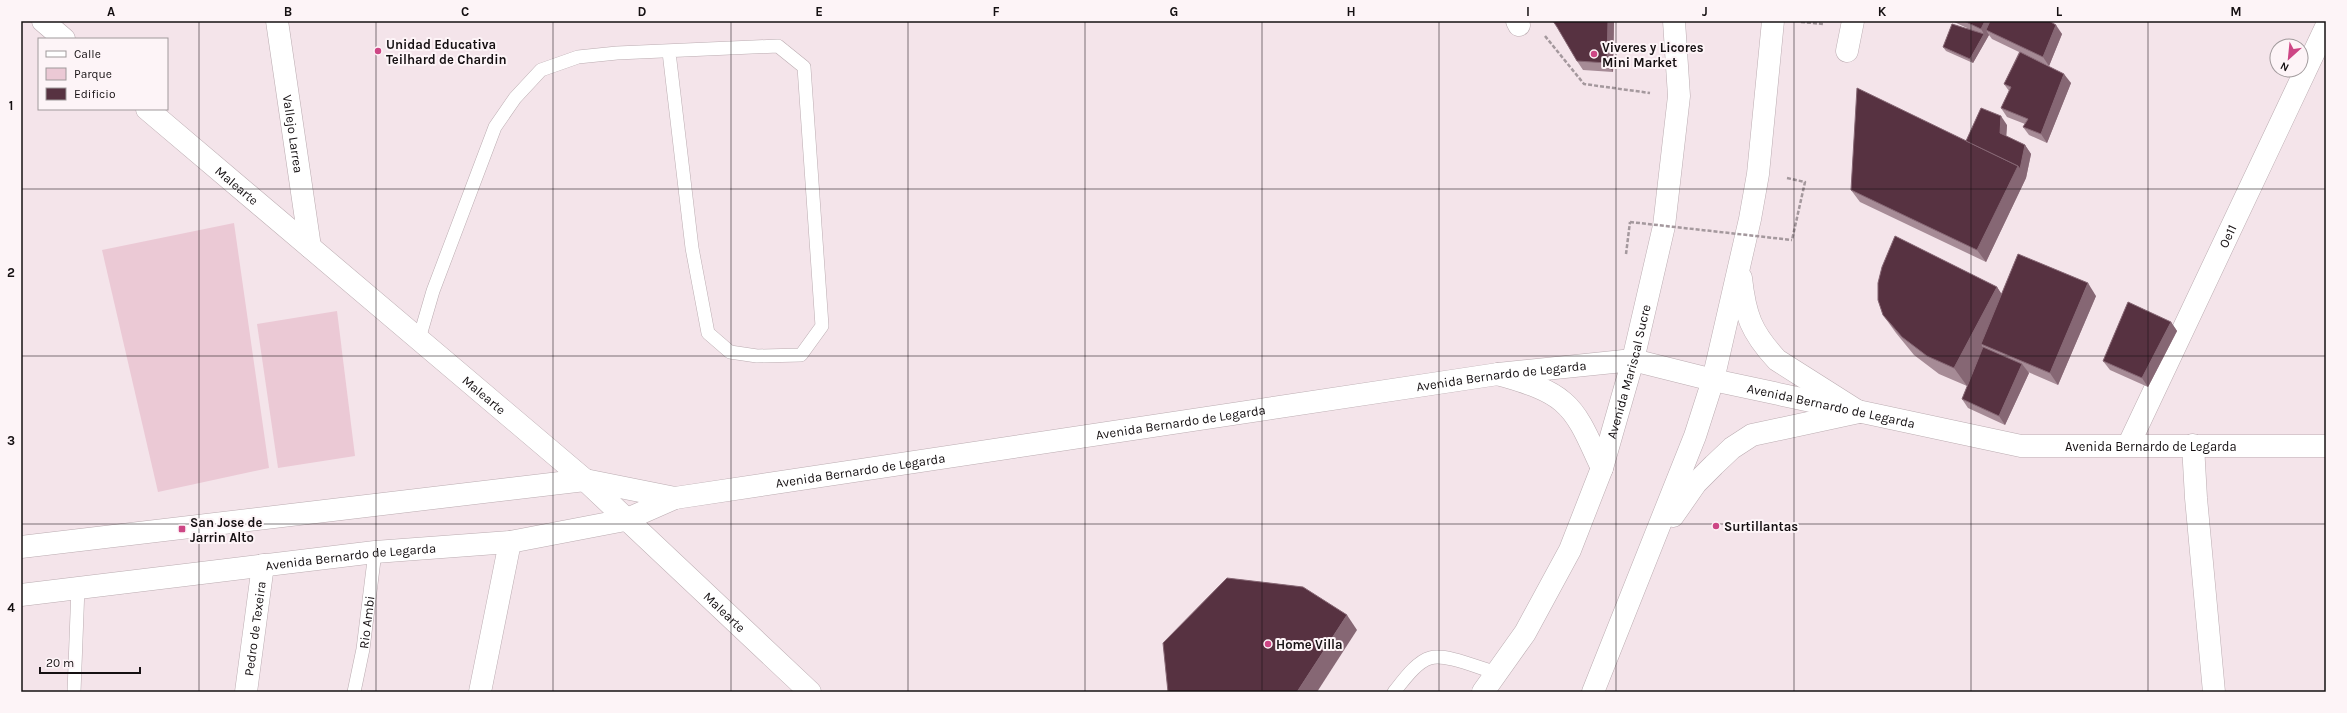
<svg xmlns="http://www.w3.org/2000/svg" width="2347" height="713" font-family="Karla,sans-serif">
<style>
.green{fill:#ebc9d5}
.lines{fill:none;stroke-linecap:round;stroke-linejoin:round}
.lane-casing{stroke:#bbacb1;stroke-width:14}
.street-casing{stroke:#bbacb1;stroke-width:23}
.secondary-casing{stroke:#bbacb1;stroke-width:23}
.primary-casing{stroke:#bbacb1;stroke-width:23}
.path{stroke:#a4989d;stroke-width:2.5;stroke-dasharray:4 2;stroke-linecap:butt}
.lane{stroke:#fff;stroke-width:13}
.street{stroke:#fff;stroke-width:22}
.secondary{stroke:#fff;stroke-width:22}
.primary{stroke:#fff;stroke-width:22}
.path-bridge{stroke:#a4989d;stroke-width:2.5;stroke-dasharray:4 2;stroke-linecap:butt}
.wall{fill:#a68b96}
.shaded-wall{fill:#866774}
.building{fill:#573241;stroke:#866774}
.grid{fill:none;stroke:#151012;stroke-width:1;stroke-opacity:0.55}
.poi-dot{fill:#cd4685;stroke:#fdf4f7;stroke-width:1.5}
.labels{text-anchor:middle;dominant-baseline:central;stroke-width:4;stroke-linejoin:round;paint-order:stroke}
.poi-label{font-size:13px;font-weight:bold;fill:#151012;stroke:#fdf4f7;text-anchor:start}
.street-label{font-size:13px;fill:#151012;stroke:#fdf4f7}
.neatline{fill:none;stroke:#151012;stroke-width:1.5}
.grid-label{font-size:13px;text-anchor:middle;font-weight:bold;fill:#151012}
</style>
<rect width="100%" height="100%" fill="#f4e4ea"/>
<g class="green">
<path d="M 234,223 L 269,468 L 158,492 L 102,250 Z"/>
<path d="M 337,311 L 355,456 L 278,468 L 257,324 Z"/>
</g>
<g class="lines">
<defs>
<g id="lane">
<path d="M 419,339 L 433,291 L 495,127 L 515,98 L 541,70 L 578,57 L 617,53 L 778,46 L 804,67 L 822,326 L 801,355 L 757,356 L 730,352 L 708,333 L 692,248 L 669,52"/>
<path d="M 74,692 L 78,587"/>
<path id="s1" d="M 354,692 L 363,649 L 375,552"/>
<path d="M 1394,692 C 1403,681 1416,662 1430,658 C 1446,653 1481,669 1497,673"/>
</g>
<g id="street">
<path d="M 43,21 L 64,39"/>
<path id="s2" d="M 277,21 L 310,247"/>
<path d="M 1517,21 L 1519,25"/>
<path d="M 1847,51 L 1853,21"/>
<path id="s3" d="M 147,109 L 585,480 L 810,692"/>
<path id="s4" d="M 2129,444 L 2326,27"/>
<path d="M 2193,445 L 2196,498 L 2214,692"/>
<path id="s5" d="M 246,692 L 263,565"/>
<path d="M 480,692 L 510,542"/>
</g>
<g id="secondary">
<path d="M 21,547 L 585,480 L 675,498"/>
<path id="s6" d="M 21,595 L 375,552 L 510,542 L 625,520 L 675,498 L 1498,374 L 1633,360 L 1713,380 L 2021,446 L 2326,446"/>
</g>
<g id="primary">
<path d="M 1741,278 C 1745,315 1751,332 1777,360 L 1859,412"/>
<path d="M 1498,374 C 1520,381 1546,387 1563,402 C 1582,418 1591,446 1602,468"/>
<path d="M 1673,516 L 1696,483 L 1714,465 L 1732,448 L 1752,435 L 1859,412"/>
<path id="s7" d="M 1483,692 L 1525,633 L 1570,550 L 1602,468 L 1633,360 L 1664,226 L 1679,96 L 1674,21"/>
<path d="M 1593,692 L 1695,436 L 1713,380 L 1750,219 L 1758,174 L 1773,21"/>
</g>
</defs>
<use href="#lane" class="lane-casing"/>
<use href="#street" class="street-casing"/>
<use href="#secondary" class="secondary-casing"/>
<use href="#primary" class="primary-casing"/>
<g class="path">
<path d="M 1801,22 L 1824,24"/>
<path d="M 1545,36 L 1584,84 L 1650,93"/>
<path d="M 1787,178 L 1805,182 L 1792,240"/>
<path d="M 1626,254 L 1630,222"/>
</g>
<use href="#lane" class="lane"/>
<use href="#street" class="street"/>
<use href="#secondary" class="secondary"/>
<use href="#primary" class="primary"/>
<path class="path-bridge" d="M 1630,222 L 1792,240"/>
</g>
<g class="wall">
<path d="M 1553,21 L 1614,21 L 1613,72 L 1583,70 L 1577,61 L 1558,28 Z"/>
<path d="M 1952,21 L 2049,21 L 2062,34 L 2049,66 L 2023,54 L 2071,83 L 2047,143 L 2029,135 L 2023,127 L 2025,124 L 2007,117 L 2001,108 L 2009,91 L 2004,84 L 2019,52 L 1992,39 L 1989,35 L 1973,63 L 1946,51 L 1943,47 L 1967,28 Z"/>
<path d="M 2007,125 L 2006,136 L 2025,145 L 2031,154 L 2026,178 L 1986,262 L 1860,202 L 1851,190 L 1966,141 Z"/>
<path d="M 1997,287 L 2001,294 L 2096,296 L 2058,385 L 2028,372 L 2029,373 L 2005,425 L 1968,408 L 1962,399 L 1969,382 L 1967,386 L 1939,374 L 1914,355 L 1896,333 L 1883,315 Z"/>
<path d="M 2171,322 L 2177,331 L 2148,387 L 2110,370 L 2103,361 Z"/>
</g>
<g class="shaded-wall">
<path d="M 1608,21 L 1614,21 L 1613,72 L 1607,63 Z"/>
<path d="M 1985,21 L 1995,21 L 1986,30 L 1989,35 L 1973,63 L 1970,59 L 1984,34 L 1981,29 Z"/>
<path d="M 2056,25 L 2062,34 L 2049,66 L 2043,57 Z"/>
<path d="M 2064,74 L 2071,83 L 2047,143 L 2041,134 Z"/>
<path d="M 2001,116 L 2007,125 L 2006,141 L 2000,133 Z"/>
<path d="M 2025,145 L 2031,154 L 2026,178 L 1986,262 L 1977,250 Z"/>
<path d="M 2088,283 L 2096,296 L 2058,385 L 2050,373 Z"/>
<path d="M 1997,287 L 2009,305 L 1981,344 L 1985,351 L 1967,386 L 1954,368 Z"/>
<path d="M 2171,322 L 2177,331 L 2148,387 L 2142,378 Z"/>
<path d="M 2022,364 L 2029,373 L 2005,425 L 1999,416 Z"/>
<path d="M 1347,615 L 1357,630 L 1317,692 L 1297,692 Z"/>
</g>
<g class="building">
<path d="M 1553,21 L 1608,21 L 1607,63 L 1577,61 L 1557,27 Z"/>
<path d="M 1964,21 L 1985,21 L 1981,29 Z"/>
<path d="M 1990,21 L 2049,21 L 2056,25 L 2043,57 L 1986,30 Z"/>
<path d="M 1952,24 L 1984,34 L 1970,59 L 1943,47 Z"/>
<path d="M 2020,52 L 2064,74 L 2041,134 L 2023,127 L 2028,119 L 2001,108 L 2011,87 L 2004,84 Z"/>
<path d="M 1857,88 L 2018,166 L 1977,250 L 1851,190 Z"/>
<path d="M 1981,108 L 2001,116 L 2000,133 L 2025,145 L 2020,169 L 2018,166 L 1966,141 Z"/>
<path d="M 1895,236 L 1997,287 L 1954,368 L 1927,356 L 1902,337 L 1883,315 L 1878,300 L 1878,283 L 1882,267 Z"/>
<path d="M 2018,254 L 2088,283 L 2050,373 L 1981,344 Z"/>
<path d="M 2128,302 L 2171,322 L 2142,378 L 2103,361 Z"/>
<path d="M 1983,347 L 2022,364 L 1999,416 L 1962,399 Z"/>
<path d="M 1227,578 L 1303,587 L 1347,615 L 1297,692 L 1168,692 L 1163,643 Z"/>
</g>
<path class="grid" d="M 199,21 L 199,692M 376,21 L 376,692M 553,21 L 553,692M 731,21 L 731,692M 908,21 L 908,692M 1085,21 L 1085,692M 1262,21 L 1262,692M 1439,21 L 1439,692M 1616,21 L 1616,692M 1794,21 L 1794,692M 1971,21 L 1971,692M 2148,21 L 2148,692M 21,189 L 2326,189M 21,356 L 2326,356M 21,524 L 2326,524"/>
<g class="poi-dot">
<circle cx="378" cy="51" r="4"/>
<circle cx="1594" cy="54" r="4"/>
<circle cx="1716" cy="526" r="4"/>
<rect x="178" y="525" width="8" height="8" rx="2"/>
<circle cx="1268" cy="644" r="4"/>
</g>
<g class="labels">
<g class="poi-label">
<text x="386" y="44">Unidad Educativa<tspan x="386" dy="15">Teilhard de Chardin</tspan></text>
<text x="1602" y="47">Viveres y Licores<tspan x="1602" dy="15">Mini Market</tspan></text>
<text x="190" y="522">San Jose de<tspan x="190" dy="15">Jarrin Alto</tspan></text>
<text x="1724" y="526">Surtillantas</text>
<text x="1276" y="644">Home Villa</text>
</g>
<g class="street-label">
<text stroke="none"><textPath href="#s2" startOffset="114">Vallejo Larrea</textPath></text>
<text stroke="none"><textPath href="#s3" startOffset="118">Malearte</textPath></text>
<text stroke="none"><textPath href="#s4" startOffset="230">Oe11</textPath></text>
<text stroke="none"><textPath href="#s7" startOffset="355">Avenida Mariscal Sucre</textPath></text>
<text stroke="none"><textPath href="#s6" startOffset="1499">Avenida Bernardo de Legarda</textPath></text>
<text stroke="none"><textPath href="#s3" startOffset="442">Malearte</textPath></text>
<text stroke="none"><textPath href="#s6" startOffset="1835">Avenida Bernardo de Legarda</textPath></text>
<text stroke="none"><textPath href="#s6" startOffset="1175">Avenida Bernardo de Legarda</textPath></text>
<text stroke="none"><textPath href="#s6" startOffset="2159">Avenida Bernardo de Legarda</textPath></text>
<text stroke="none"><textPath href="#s6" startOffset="851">Avenida Bernardo de Legarda</textPath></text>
<text stroke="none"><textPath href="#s6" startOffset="332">Avenida Bernardo de Legarda</textPath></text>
<text stroke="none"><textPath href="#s3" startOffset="766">Malearte</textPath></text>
<text stroke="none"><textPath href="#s1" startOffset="71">Rio Ambi</textPath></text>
<text stroke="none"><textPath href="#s5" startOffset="64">Pedro de Texeira</textPath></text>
</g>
</g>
<rect width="2347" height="713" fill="none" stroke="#fdf4f7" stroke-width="44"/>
<rect x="38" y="38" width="130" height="72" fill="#fdf4f7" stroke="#a0999b"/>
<rect x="46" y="51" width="20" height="6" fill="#ffffff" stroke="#a0999b"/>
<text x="74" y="58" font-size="12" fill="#151012">Calle</text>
<rect x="46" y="68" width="20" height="12" fill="#ebc9d5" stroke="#a0999b"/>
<text x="74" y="78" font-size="12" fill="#151012">Parque</text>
<rect x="46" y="88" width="20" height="12" fill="#573241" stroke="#a0999b"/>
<text x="74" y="98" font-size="12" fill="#151012">Edificio</text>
<g transform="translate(2289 58) rotate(207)"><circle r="19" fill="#fdf4f7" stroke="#a0999b"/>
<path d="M0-3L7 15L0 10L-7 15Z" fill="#cd4685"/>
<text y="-6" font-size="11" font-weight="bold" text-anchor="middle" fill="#151012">N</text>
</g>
<path d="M40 667v6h100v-6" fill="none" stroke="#151012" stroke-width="2"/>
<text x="46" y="667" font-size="12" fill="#151012" stroke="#fdf4f7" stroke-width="3" paint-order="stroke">20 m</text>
<rect x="22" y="22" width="2303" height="669" class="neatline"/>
<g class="grid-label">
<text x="111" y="16">A</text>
<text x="288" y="16">B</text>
<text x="465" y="16">C</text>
<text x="642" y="16">D</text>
<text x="819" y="16">E</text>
<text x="996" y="16">F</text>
<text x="1174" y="16">G</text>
<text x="1351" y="16">H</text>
<text x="1528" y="16">I</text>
<text x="1705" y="16">J</text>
<text x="1882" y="16">K</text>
<text x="2059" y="16">L</text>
<text x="2236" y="16">M</text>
<text x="11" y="110">1</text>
<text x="11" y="277">2</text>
<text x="11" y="445">3</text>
<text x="11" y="612">4</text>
</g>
</svg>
